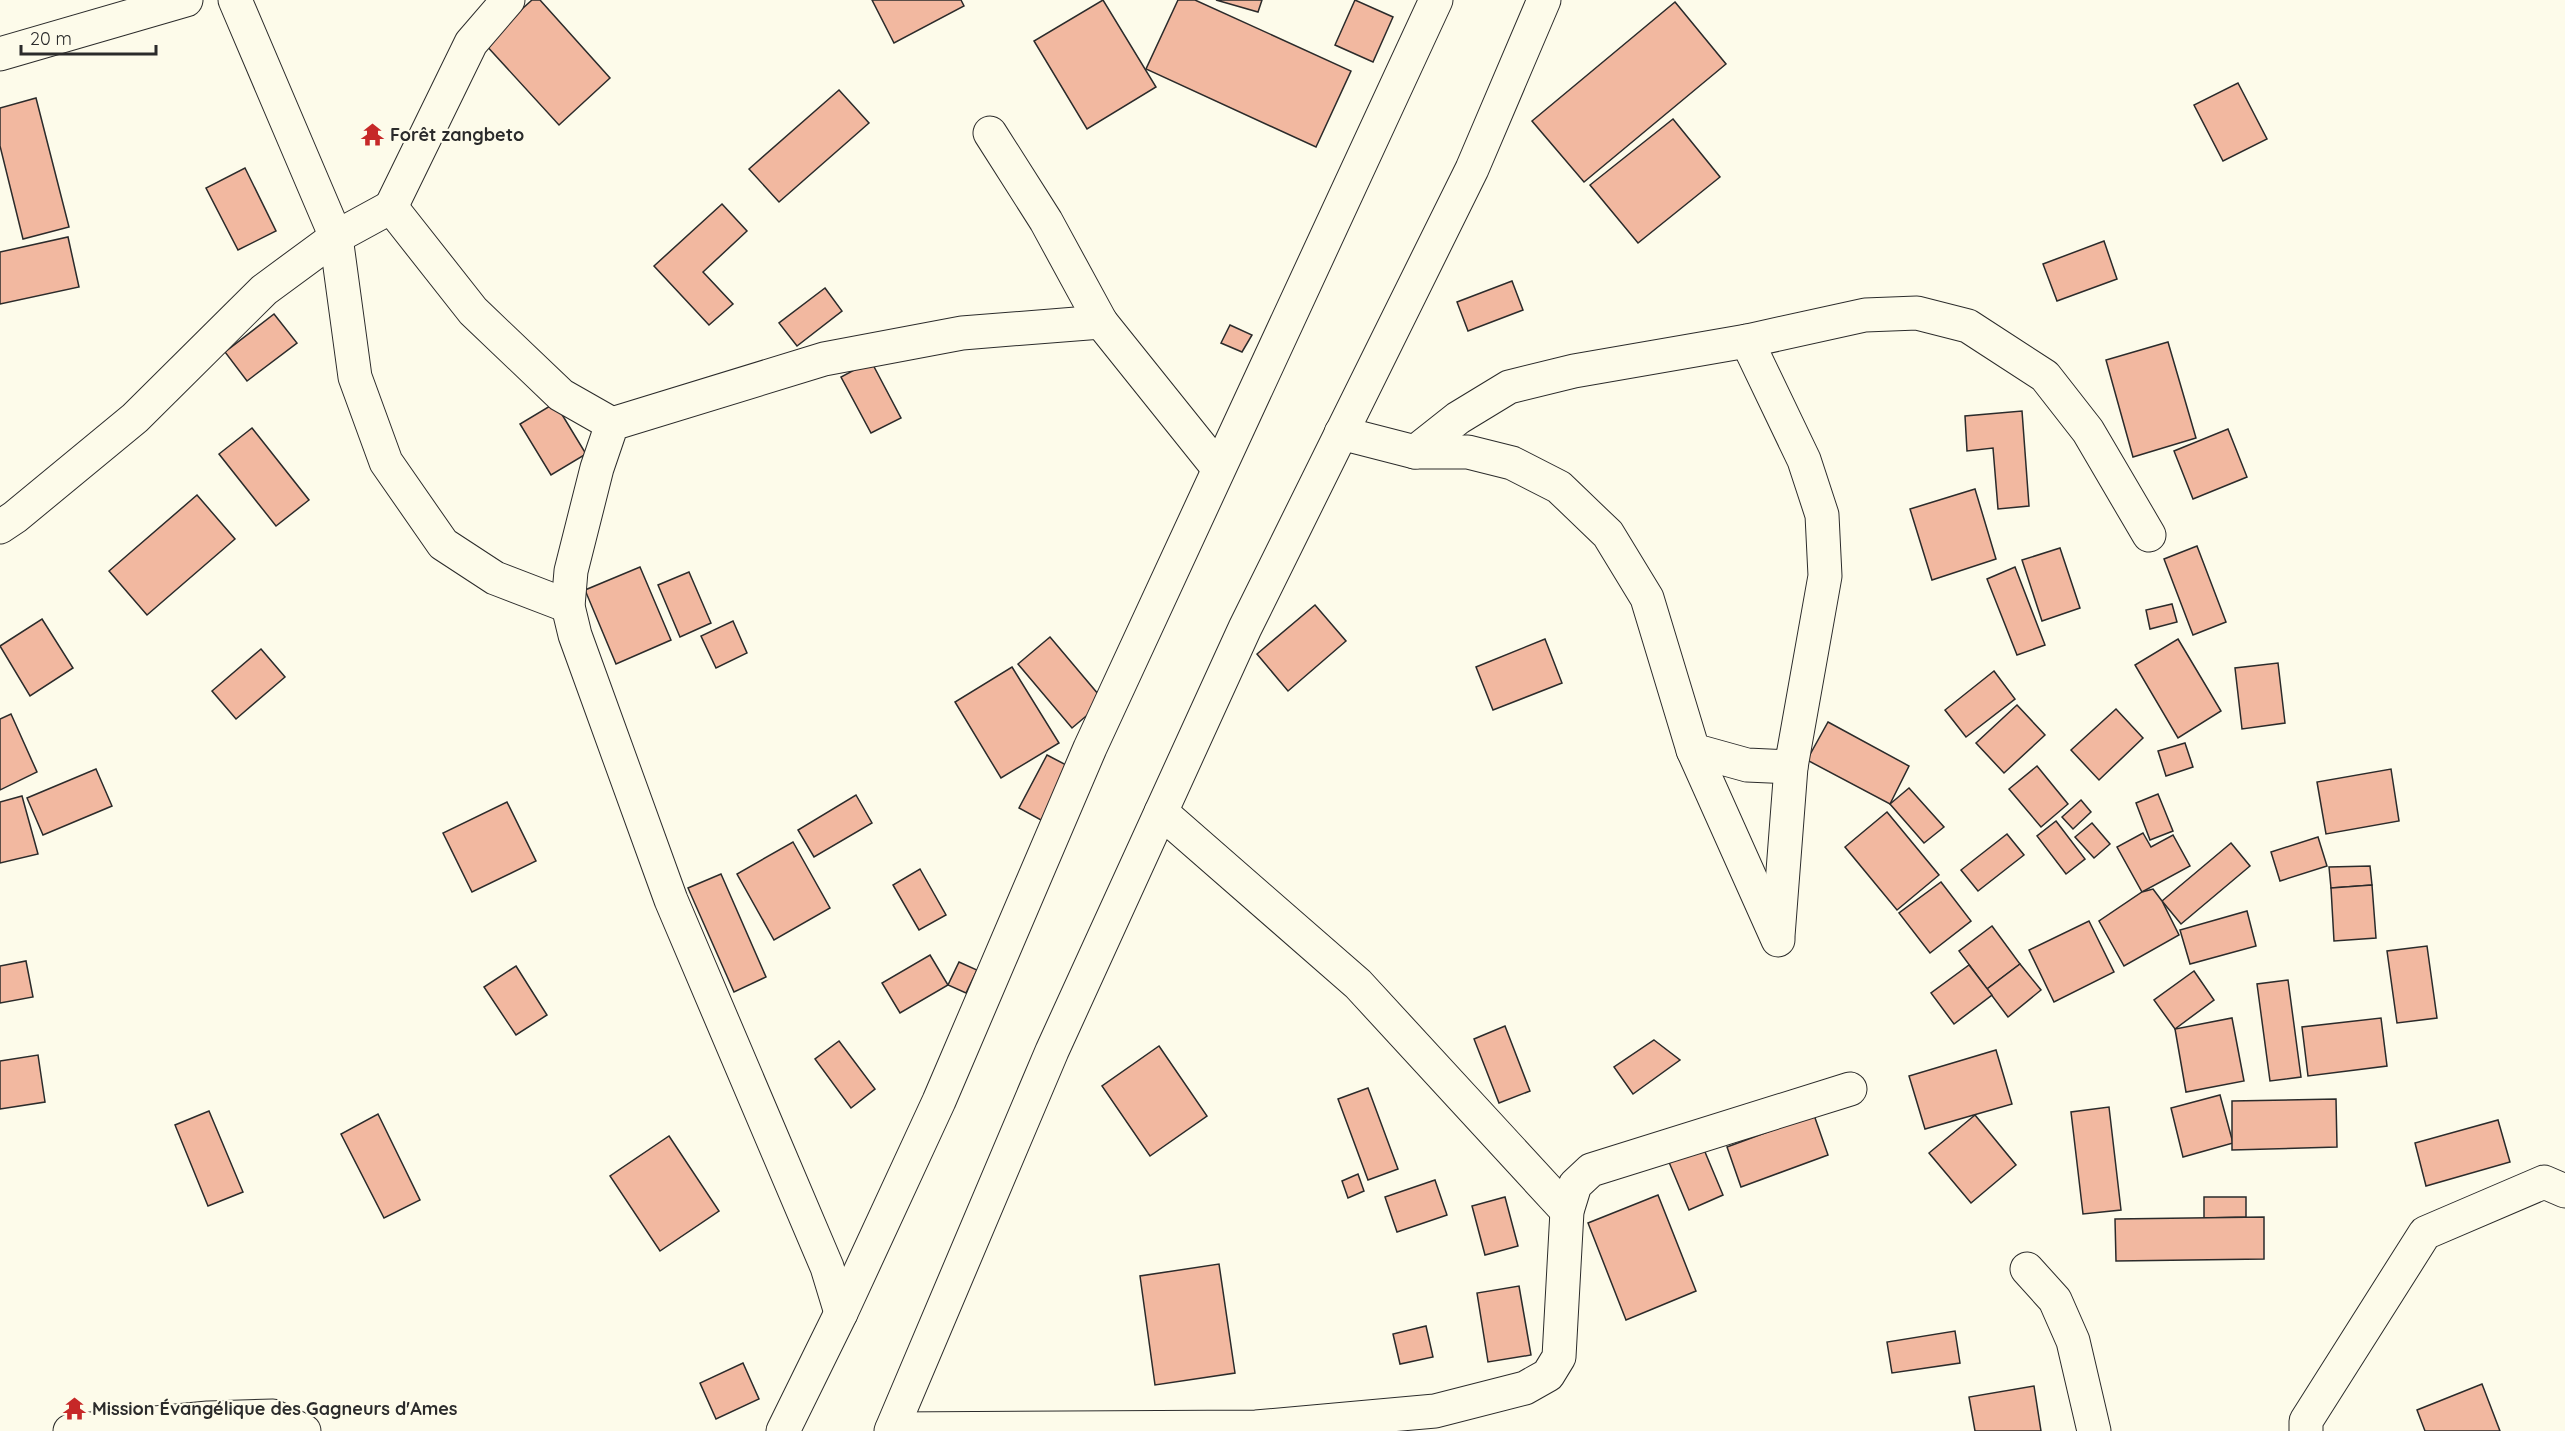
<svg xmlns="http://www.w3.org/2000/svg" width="2565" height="1431" font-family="Quicksand,sans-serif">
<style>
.building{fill:#f2b8a0;stroke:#2b2b2b;stroke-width:1.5}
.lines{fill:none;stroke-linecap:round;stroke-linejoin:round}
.minor-casing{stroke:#2b2b2b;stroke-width:35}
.primary-casing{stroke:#2b2b2b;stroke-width:35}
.minor{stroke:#fdfbea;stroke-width:33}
.primary{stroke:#fdfbea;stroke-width:33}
.labels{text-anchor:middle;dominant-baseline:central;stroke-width:4.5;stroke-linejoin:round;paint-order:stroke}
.poi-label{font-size:18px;font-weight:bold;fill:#2b2b2b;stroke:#fdfbea;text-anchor:start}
</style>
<rect width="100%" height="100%" fill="#fdfbea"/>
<g class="building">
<path d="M 532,0 L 540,0 L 610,78 L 559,125 L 484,43 Z"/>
<path d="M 872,0 L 961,0 L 964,6 L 894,43 Z"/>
<path d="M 1103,0 L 1156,87 L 1087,129 L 1034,41 Z"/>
<path d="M 1178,0 L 1195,0 L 1351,71 L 1316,147 L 1146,69 Z"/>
<path d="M 1216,0 L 1262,0 L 1258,12 Z"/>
<path d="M 1355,0 L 1393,17 L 1373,62 L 1335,45 Z"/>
<path d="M 1675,2 L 1726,64 L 1584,182 L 1532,121 Z"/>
<path d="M 2238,83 L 2267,139 L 2223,161 L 2194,105 Z"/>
<path d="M 839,90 L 869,123 L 779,202 L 749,169 Z"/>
<path d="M 36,98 L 69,227 L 23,239 L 0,146 L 0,108 Z"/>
<path d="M 1673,119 L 1720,177 L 1638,243 L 1590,185 Z"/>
<path d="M 245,168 L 276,231 L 238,250 L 206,188 Z"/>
<path d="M 722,204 L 747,231 L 703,272 L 733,304 L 709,325 L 654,266 Z"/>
<path d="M 68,237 L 79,287 L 0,304 L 0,252 Z"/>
<path d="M 2104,241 L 2117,279 L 2057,301 L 2043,264 Z"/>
<path d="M 1512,281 L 1523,310 L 1468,331 L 1457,302 Z"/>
<path d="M 825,288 L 842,311 L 797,346 L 779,323 Z"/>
<path d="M 274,314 L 297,343 L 247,381 L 225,352 Z"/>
<path d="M 1230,325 L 1252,335 L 1242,352 L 1221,343 Z"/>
<path d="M 2168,342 L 2196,438 L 2133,457 L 2106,360 Z"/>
<path d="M 871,361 L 901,418 L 871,433 L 841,377 Z"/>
<path d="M 555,403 L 586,454 L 551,475 L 520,424 Z"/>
<path d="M 2022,411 L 2029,506 L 1998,509 L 1993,448 L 1967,451 L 1965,416 Z"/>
<path d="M 252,428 L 309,500 L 276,526 L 219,454 Z"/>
<path d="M 2228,429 L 2247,477 L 2193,499 L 2174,451 Z"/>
<path d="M 1975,489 L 1996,559 L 1932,580 L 1910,509 Z"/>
<path d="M 197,495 L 235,539 L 147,615 L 109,571 Z"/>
<path d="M 2197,546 L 2226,622 L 2193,635 L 2164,559 Z"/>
<path d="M 2060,548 L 2080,608 L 2042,621 L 2022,560 Z"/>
<path d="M 640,567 L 671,640 L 616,664 L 585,590 Z"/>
<path d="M 2015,567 L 2045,645 L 2017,655 L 1987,579 Z"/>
<path d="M 689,572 L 711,623 L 680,637 L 658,585 Z"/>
<path d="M 2172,604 L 2177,622 L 2150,629 L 2146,610 Z"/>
<path d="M 1315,605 L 1346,641 L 1288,691 L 1257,654 Z"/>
<path d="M 42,619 L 73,668 L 30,696 L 0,646 Z"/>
<path d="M 733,621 L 747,653 L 716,668 L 701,636 Z"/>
<path d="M 1050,637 L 1104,701 L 1072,728 L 1018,664 Z"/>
<path d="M 1545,639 L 1562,683 L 1493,710 L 1476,667 Z"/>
<path d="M 2178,639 L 2221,711 L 2178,738 L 2135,665 Z"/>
<path d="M 261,649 L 285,677 L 236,719 L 212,691 Z"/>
<path d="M 2278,663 L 2285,723 L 2242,729 L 2235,668 Z"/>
<path d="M 1012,667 L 1059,743 L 1001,778 L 955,702 Z"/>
<path d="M 1994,671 L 2015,699 L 1966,737 L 1945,710 Z"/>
<path d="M 2017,705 L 2045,735 L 2004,773 L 1976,743 Z"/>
<path d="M 2116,709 L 2143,738 L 2099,780 L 2071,750 Z"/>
<path d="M 11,714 L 37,772 L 0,790 L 0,719 Z"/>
<path d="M 1828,722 L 1909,766 L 1890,804 L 1807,760 Z"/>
<path d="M 2185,743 L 2193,767 L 2166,776 L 2158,751 Z"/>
<path d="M 1047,755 L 1070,767 L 1041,820 L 1019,808 Z"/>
<path d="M 2037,766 L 2068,804 L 2041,827 L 2009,789 Z"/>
<path d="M 96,769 L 112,806 L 43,835 L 27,798 Z"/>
<path d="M 2391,769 L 2399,821 L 2326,834 L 2317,782 Z"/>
<path d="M 1909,788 L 1944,827 L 1924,843 L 1890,804 Z"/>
<path d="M 2158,794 L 2173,831 L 2150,840 L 2136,803 Z"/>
<path d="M 856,795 L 872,823 L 814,857 L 798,830 Z"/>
<path d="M 22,796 L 38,854 L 0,863 L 0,802 Z"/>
<path d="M 2081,800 L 2091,812 L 2073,829 L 2062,817 Z"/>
<path d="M 507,802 L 536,861 L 472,892 L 443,833 Z"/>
<path d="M 1887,812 L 1939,875 L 1897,910 L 1845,847 Z"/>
<path d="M 2056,821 L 2085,859 L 2066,874 L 2037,836 Z"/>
<path d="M 2092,823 L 2110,844 L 2094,858 L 2075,837 Z"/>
<path d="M 2143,833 L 2151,847 L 2173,835 L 2190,866 L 2142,892 L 2117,847 Z"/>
<path d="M 2007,834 L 2024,855 L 1978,891 L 1961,870 Z"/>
<path d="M 2318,837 L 2327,866 L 2280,881 L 2271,852 Z"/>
<path d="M 793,842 L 830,908 L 774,940 L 737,874 Z"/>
<path d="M 2231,843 L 2250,866 L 2181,924 L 2162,901 Z"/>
<path d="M 2370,866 L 2372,885 L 2331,888 L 2329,867 Z"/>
<path d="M 920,869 L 946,915 L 919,930 L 893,885 Z"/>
<path d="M 721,874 L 766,977 L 734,992 L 688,888 Z"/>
<path d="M 1941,882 L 1971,921 L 1930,953 L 1899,913 Z"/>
<path d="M 2372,885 L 2376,938 L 2334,941 L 2331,888 Z"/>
<path d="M 2153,889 L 2162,901 L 2179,935 L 2124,966 L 2099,921 L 2142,892 Z"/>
<path d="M 2247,911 L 2256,946 L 2190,964 L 2180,930 Z"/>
<path d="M 2089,921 L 2114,972 L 2054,1002 L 2029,950 Z"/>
<path d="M 1992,926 L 2020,964 L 1987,989 L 1959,951 Z"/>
<path d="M 2427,946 L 2437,1018 L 2397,1023 L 2387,951 Z"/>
<path d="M 930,955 L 948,985 L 900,1013 L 882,983 Z"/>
<path d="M 26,961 L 33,997 L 0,1003 L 0,966 Z"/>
<path d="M 959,962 L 977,970 L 966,993 L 948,985 Z"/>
<path d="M 2020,964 L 2041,990 L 2008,1017 L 1987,989 Z"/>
<path d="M 1969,965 L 1992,995 L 1954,1024 L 1931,993 Z"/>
<path d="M 516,966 L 547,1015 L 516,1035 L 484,987 Z"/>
<path d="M 2194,971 L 2214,1000 L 2175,1029 L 2154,1000 Z"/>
<path d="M 2288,980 L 2301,1077 L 2270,1081 L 2257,984 Z"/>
<path d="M 2232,1018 L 2244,1081 L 2186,1092 L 2175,1029 Z"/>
<path d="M 2381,1018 L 2387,1066 L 2308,1076 L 2302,1027 Z"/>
<path d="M 1505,1026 L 1530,1091 L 1499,1103 L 1474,1039 Z"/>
<path d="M 1654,1040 L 1680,1060 L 1633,1094 L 1614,1067 Z"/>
<path d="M 839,1041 L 875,1089 L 851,1108 L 815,1059 Z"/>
<path d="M 1159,1046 L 1207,1116 L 1150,1156 L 1102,1086 Z"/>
<path d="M 1996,1050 L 2012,1104 L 1925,1129 L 1909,1076 Z"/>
<path d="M 38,1055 L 45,1102 L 0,1109 L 0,1061 Z"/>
<path d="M 1368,1088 L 1398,1169 L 1368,1180 L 1338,1099 Z"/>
<path d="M 2220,1095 L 2233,1143 L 2183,1157 L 2171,1108 Z"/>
<path d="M 2336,1099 L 2337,1147 L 2232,1150 L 2232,1101 Z"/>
<path d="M 2109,1107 L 2121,1210 L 2083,1214 L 2071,1112 Z"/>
<path d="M 209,1111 L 243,1192 L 208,1206 L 175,1125 Z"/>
<path d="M 378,1114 L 420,1200 L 384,1218 L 341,1134 Z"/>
<path d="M 1814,1115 L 1828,1155 L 1741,1187 L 1727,1147 Z"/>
<path d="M 1975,1115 L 2016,1165 L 1971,1203 L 1929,1153 Z"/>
<path d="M 2498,1120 L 2510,1162 L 2426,1186 L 2415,1143 Z"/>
<path d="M 669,1136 L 719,1211 L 660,1251 L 610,1176 Z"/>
<path d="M 1700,1140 L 1723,1195 L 1689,1210 L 1666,1155 Z"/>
<path d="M 1358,1174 L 1364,1191 L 1348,1198 L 1342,1181 Z"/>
<path d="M 1435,1180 L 1447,1215 L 1397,1232 L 1385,1197 Z"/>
<path d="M 1658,1195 L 1696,1291 L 1626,1320 L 1588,1223 Z"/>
<path d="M 1505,1197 L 1518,1246 L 1485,1255 L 1472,1206 Z"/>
<path d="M 2204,1197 L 2246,1197 L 2246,1217 L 2204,1218 Z"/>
<path d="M 2264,1217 L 2264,1259 L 2116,1261 L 2115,1219 Z"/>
<path d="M 1219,1264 L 1235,1373 L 1155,1385 L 1140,1276 Z"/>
<path d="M 1519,1286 L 1531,1355 L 1488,1362 L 1477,1293 Z"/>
<path d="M 1426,1326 L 1433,1357 L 1400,1364 L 1393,1334 Z"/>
<path d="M 1955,1331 L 1960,1363 L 1892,1373 L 1887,1342 Z"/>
<path d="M 743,1363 L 759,1399 L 716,1419 L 700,1383 Z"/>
<path d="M 2482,1384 L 2500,1431 L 2425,1431 L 2417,1410 Z"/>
<path d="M 2034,1386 L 2041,1431 L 1975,1431 L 1969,1397 Z"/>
</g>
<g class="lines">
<defs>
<g id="minor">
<path d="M 235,0 L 336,237 L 355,377 L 386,462 L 443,544 L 495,578 L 568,606"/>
<path d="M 0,54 L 186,0"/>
<path d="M 990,133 L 1046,221 L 1101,322"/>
<path d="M 391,207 L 471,43 L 508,0"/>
<path d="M 1341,433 L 1415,452 L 1458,418 L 1509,387 L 1574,371 L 1747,341 L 1865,315 L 1917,313 L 1968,326 L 2045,376 L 2088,431 L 2149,535"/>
<path d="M 1415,452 L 1468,452 L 1512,463 L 1559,487 L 1608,534 L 1647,598 L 1693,750 L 1747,765 L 1791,767 L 1825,576 L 1822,515 L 1804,460 L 1747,341"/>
<path d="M 0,527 L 15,517 L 135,418 L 264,290 L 336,237 L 391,207 L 473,311 L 561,395 L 612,424"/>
<path d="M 1693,750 L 1778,940"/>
<path d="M 1161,812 L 1358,984 L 1567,1211"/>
<path d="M 1778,936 L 1791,767"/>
<path d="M 2027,1269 L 2055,1300 L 2073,1341 L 2094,1431"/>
<path d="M 841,1313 L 827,1267 L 671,900 L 575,635 L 568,606 L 571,571 L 597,468 L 612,424 L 824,359 L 962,333 L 1101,322 L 1218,468"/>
<path d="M 892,1429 L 1256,1427 L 1435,1411 L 1525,1388 L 1548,1375 L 1559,1357 L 1567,1211 L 1575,1185 L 1591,1170 L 1850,1089"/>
<path d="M 70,1431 L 208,1418 L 273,1416 L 304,1431"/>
<path d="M 2306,1431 L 2306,1421 L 2425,1233 L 2544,1182 L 2565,1191"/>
</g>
<g id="primary">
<path d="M 783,1431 L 841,1313 L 939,1101 L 1090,748 L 1436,0"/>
<path d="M 891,1431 L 1052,1051 L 1245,628 L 1472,169 L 1544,0"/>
</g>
</defs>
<use href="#minor" class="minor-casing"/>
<use href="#primary" class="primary-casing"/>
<use href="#minor" class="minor"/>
<use href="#primary" class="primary"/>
</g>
<defs>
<symbol id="temple-bare" viewBox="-9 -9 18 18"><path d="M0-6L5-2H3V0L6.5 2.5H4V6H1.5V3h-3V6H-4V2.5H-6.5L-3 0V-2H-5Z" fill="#c62828" stroke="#fdfbea" stroke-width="2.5" paint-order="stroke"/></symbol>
</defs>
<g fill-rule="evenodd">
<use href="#temple-bare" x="356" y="118" width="33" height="33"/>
<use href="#temple-bare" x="58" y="1392" width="33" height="33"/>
</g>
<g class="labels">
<g class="poi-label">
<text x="390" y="134">Forêt zangbeto</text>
<text x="92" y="1408">Mission Évangélique des Gagneurs d'Ames</text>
</g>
</g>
<path d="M21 45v9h135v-9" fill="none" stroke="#2b2b2b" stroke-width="3"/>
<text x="30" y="45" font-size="18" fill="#2b2b2b" stroke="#fdfbea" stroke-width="4.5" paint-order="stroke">20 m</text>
</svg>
